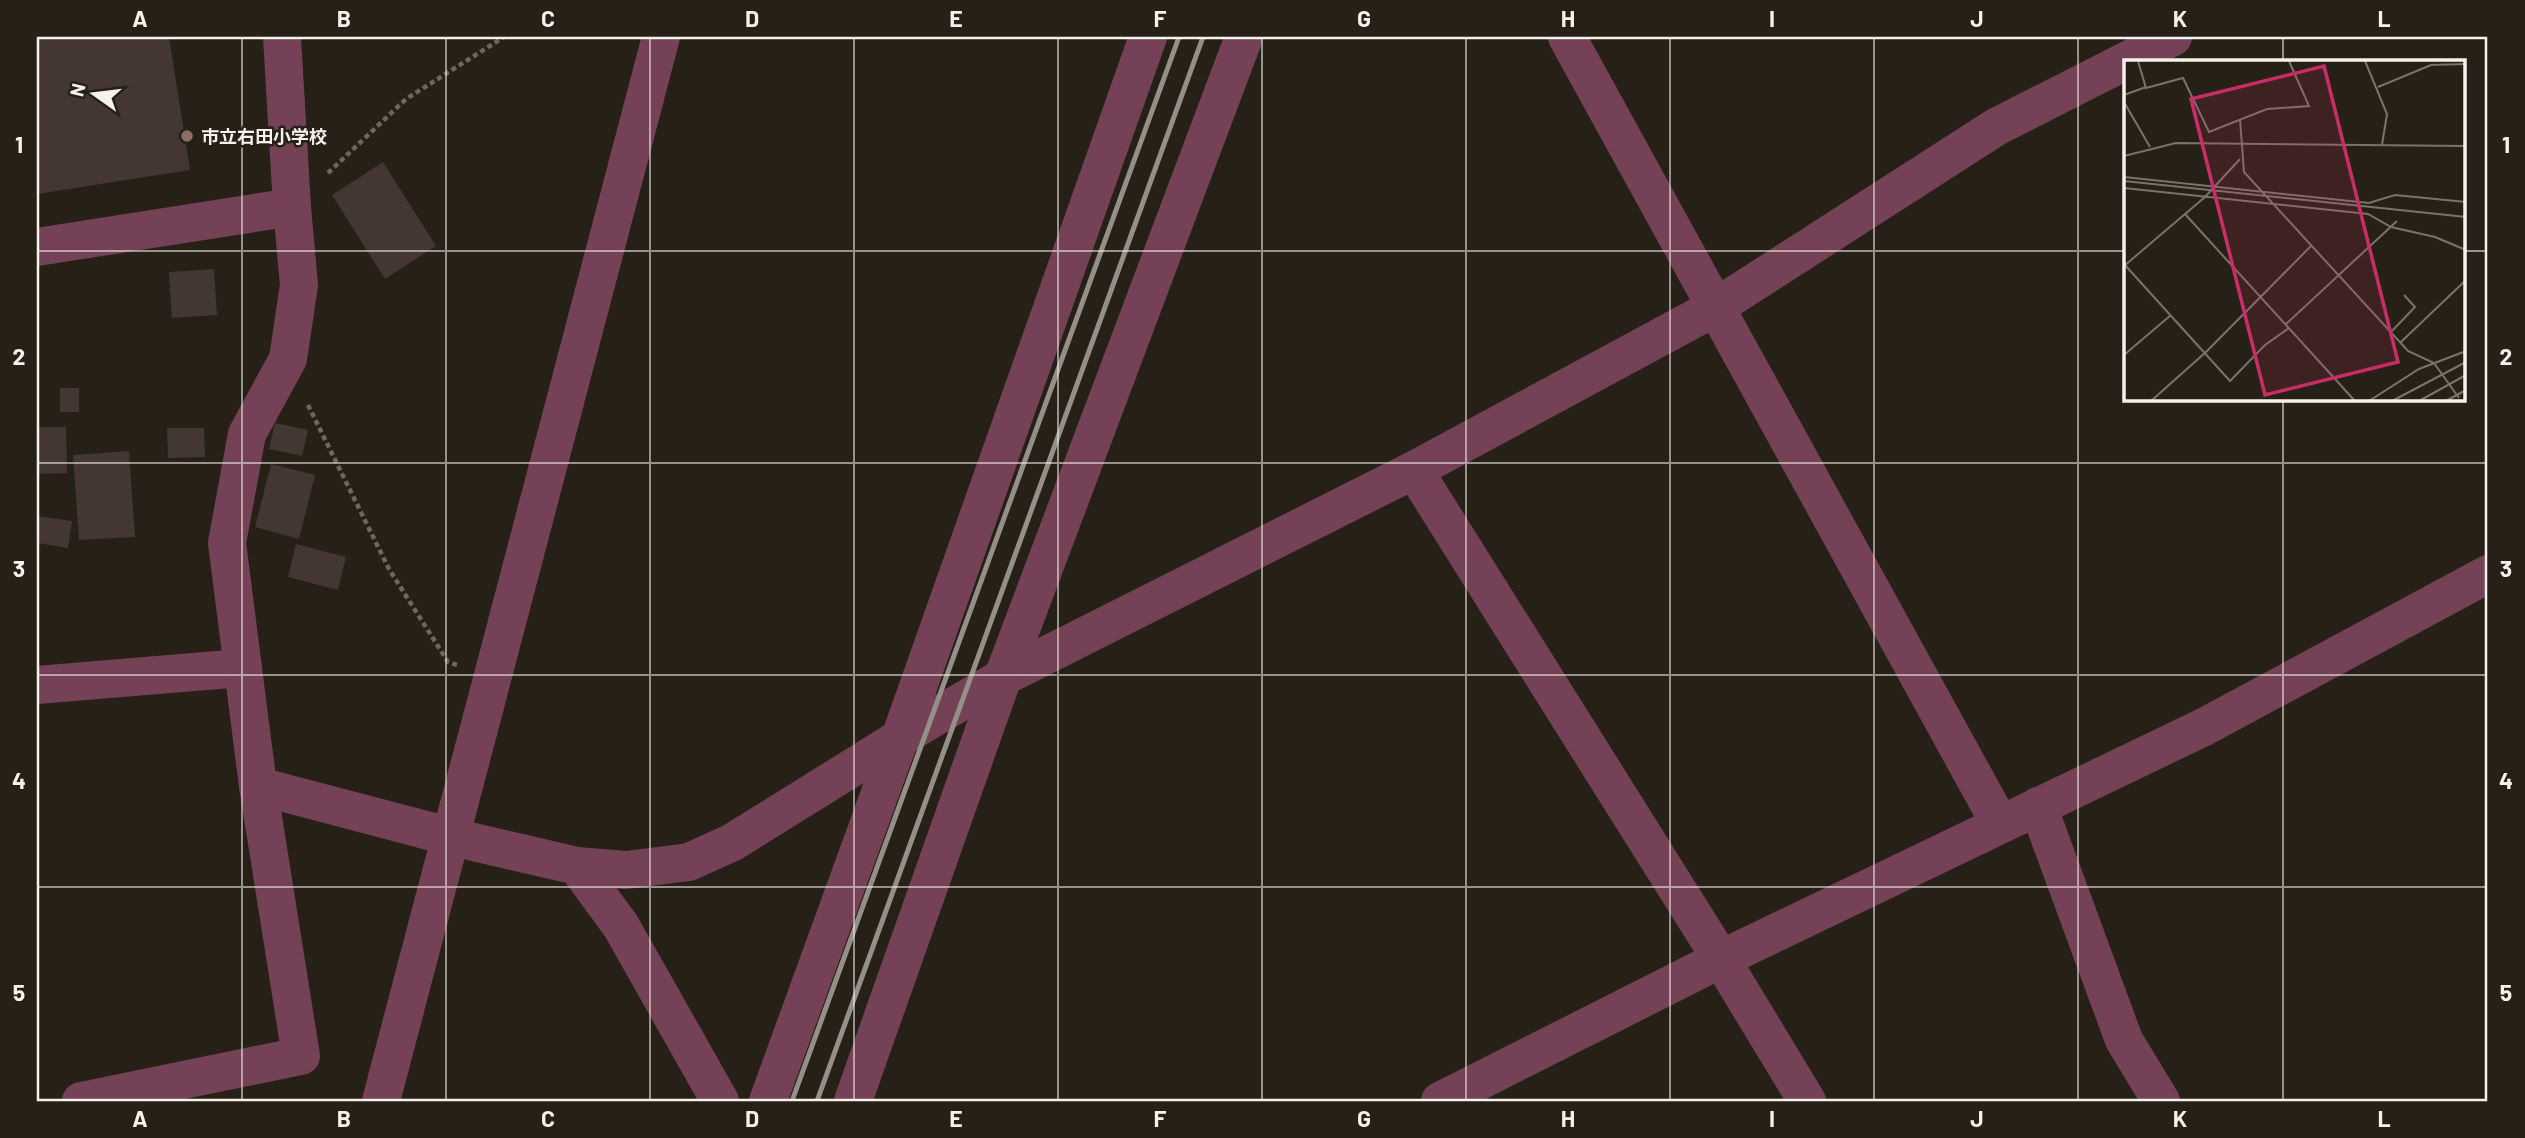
<svg xmlns="http://www.w3.org/2000/svg" width="2525" height="1138" font-family="Barlow,'Noto Sans JP',sans-serif">
<style>
.building{fill:#443633}
.lines{fill:none;stroke-linecap:round;stroke-linejoin:round}
.path{stroke:#6d675e;stroke-width:4.5;stroke-dasharray:5 3.5;stroke-linecap:butt}
.minor{stroke:#754156;stroke-width:38}
.rail{stroke:#948f87;stroke-width:5}
.grid{fill:none;stroke:#f6f2eb;stroke-width:2;stroke-opacity:0.55}
.education-dot{fill:#8d6e63;stroke:#262016;stroke-width:2.5}
.labels{text-anchor:middle;dominant-baseline:central;stroke-width:5;stroke-linejoin:round;paint-order:stroke}
.poi-label{font-size:18px;font-weight:bold;fill:#f6f2eb;stroke:#262016;text-anchor:start}
.inset-road{fill:none;stroke:#79746b;stroke-width:2}
.view{fill:#c72e69;fill-opacity:0.15;stroke:#c72e69;stroke-width:3.5}
.inset-edge{fill:none;stroke:#f6f2eb;stroke-width:3.5}
.neatline{fill:none;stroke:#f6f2eb;stroke-width:2.5}
.grid-label{font-size:23px;text-anchor:middle;font-weight:bold;fill:#f6f2eb}
</style>
<rect width="100%" height="100%" fill="#262016"/>
<g class="building">
<path d="M 37,37 L 169,37 L 190,170 L 37,194 Z"/>
<path d="M 383,162 L 436,246 L 385,279 L 332,195 Z"/>
<path d="M 214,269 L 217,315 L 172,318 L 169,272 Z"/>
<rect x="60" y="388" width="19" height="24"/>
<path d="M 275,423 L 308,430 L 302,456 L 269,449 Z"/>
<path d="M 37,427 L 66,427 L 67,473 L 37,474 Z"/>
<path d="M 167,428 L 204,428 L 205,457 L 168,458 Z"/>
<path d="M 129,451 L 135,537 L 79,540 L 73,455 Z"/>
<path d="M 271,464 L 315,475 L 299,539 L 255,527 Z"/>
<path d="M 37,516 L 72,521 L 68,548 L 37,543 Z"/>
<path d="M 296,544 L 346,557 L 338,590 L 288,577 Z"/>
</g>
<g class="lines">
<g class="path">
<path d="M 328,173 L 406,99 L 504,37"/>
<path d="M 308,405 L 389,569 L 448,662 L 457,665"/>
</g>
<g class="minor">
<path d="M 1567,37 L 2000,824"/>
<path d="M 37,247 L 292,207"/>
<path d="M 1414,470 L 1721,959 L 1807,1101"/>
<path d="M 37,685 L 242,668"/>
<path d="M 258,786 L 452,837 L 577,866 L 626,870 L 689,862 L 733,842 L 900,738 L 1003,677 L 1414,470 L 1716,307 L 1996,127 L 2173,37"/>
<path d="M 2038,806 L 2124,1040 L 2161,1101"/>
<path d="M 577,866 L 621,926 L 720,1101"/>
<path d="M 81,1101 L 301,1056 L 258,786 L 227,543 L 247,434 L 288,359 L 299,285 L 292,207 L 282,37"/>
<path d="M 381,1101 L 661,37"/>
<path d="M 768,1101 L 900,738 L 1148,37"/>
<path d="M 853,1101 L 1003,677 L 1244,37"/>
<path d="M 1440,1101 L 1721,959 L 2204,727 L 2488,574"/>
</g>
<g class="rail">
<path d="M 792,1101 L 1179,37"/>
<path d="M 817,1101 L 1203,37"/>
</g>
</g>
<path class="grid" d="M 242,37 L 242,1101M 446,37 L 446,1101M 650,37 L 650,1101M 854,37 L 854,1101M 1058,37 L 1058,1101M 1262,37 L 1262,1101M 1466,37 L 1466,1101M 1670,37 L 1670,1101M 1874,37 L 1874,1101M 2078,37 L 2078,1101M 2283,37 L 2283,61M 37,251 L 2126,251M 2464,251 L 2488,251M 2283,399 L 2283,1101M 37,463 L 2488,463M 37,675 L 2488,675M 37,887 L 2488,887"/>
<circle class="education-dot" cx="187" cy="136" r="7"/>
<g class="labels">
<g class="poi-label">
<text x="201" y="136">市立右田小学校</text>
</g>
</g>
<g transform="translate(2124 60)">
<rect width="341" height="341" fill="#262016"/>
<path class="inset-road" d="M 14,1 L 22,28 L 59,18 L 85,72 L 143,49 L 185,46 L 165,1M 241,1 L 263,54 L 258,85M 254,27 L 307,5 L 342,4M 0,35 L 22,27M 0,42 L 26,87M 116,59 L 120,112 L 284,291 L 310,303 L 335,338M 0,96 L 52,83 L 342,86M 0,117 L 245,143 L 271,135 L 342,142M 0,121 L 342,157M 0,128 L 244,154 L 267,167 L 311,177 L 342,190M 61,154 L 231,341M 0,204 L 106,321 L 141,285 L 165,268M 0,206 L 81,137 L 116,99M 162,264 L 273,161M 268,271 L 291,247 L 280,235M 277,282 L 342,220M 0,295 L 47,255M 27,341 L 82,292 L 187,186M 245,341 L 295,309 L 342,291M 268,341 L 342,302M 295,341 L 342,315M 322,341 L 342,330"/>
<path class="view" d="M 200,6 L 274,302 L 141,335 L 67,39 Z"/>
<rect width="341" height="341" class="inset-edge"/>
</g>
<rect width="2525" height="1138" fill="none" stroke="#262016" stroke-width="77"/>
<g transform="translate(94 94) rotate(284)" stroke="#262016" stroke-width="5" paint-order="stroke">
<path d="M0-5L12 26L0 18L-12 26Z" fill="#f6f2eb"/>
<text y="-10" font-size="19" font-weight="bold" text-anchor="middle" fill="#f6f2eb">N</text>
</g>
<rect x="38" y="38" width="2448" height="1062" class="neatline"/>
<g class="grid-label">
<text x="140" y="27">A</text>
<text x="344" y="27">B</text>
<text x="548" y="27">C</text>
<text x="752" y="27">D</text>
<text x="956" y="27">E</text>
<text x="1160" y="27">F</text>
<text x="1364" y="27">G</text>
<text x="1568" y="27">H</text>
<text x="1772" y="27">I</text>
<text x="1977" y="27">J</text>
<text x="2180" y="27">K</text>
<text x="2384" y="27">L</text>
<text x="19" y="153">1</text>
<text x="2506" y="153">1</text>
<text x="19" y="365">2</text>
<text x="2506" y="365">2</text>
<text x="19" y="577">3</text>
<text x="2506" y="577">3</text>
<text x="19" y="789">4</text>
<text x="2506" y="789">4</text>
<text x="19" y="1001">5</text>
<text x="2506" y="1001">5</text>
<text x="140" y="1127">A</text>
<text x="344" y="1127">B</text>
<text x="548" y="1127">C</text>
<text x="752" y="1127">D</text>
<text x="956" y="1127">E</text>
<text x="1160" y="1127">F</text>
<text x="1364" y="1127">G</text>
<text x="1568" y="1127">H</text>
<text x="1772" y="1127">I</text>
<text x="1977" y="1127">J</text>
<text x="2180" y="1127">K</text>
<text x="2384" y="1127">L</text>
</g>
</svg>
